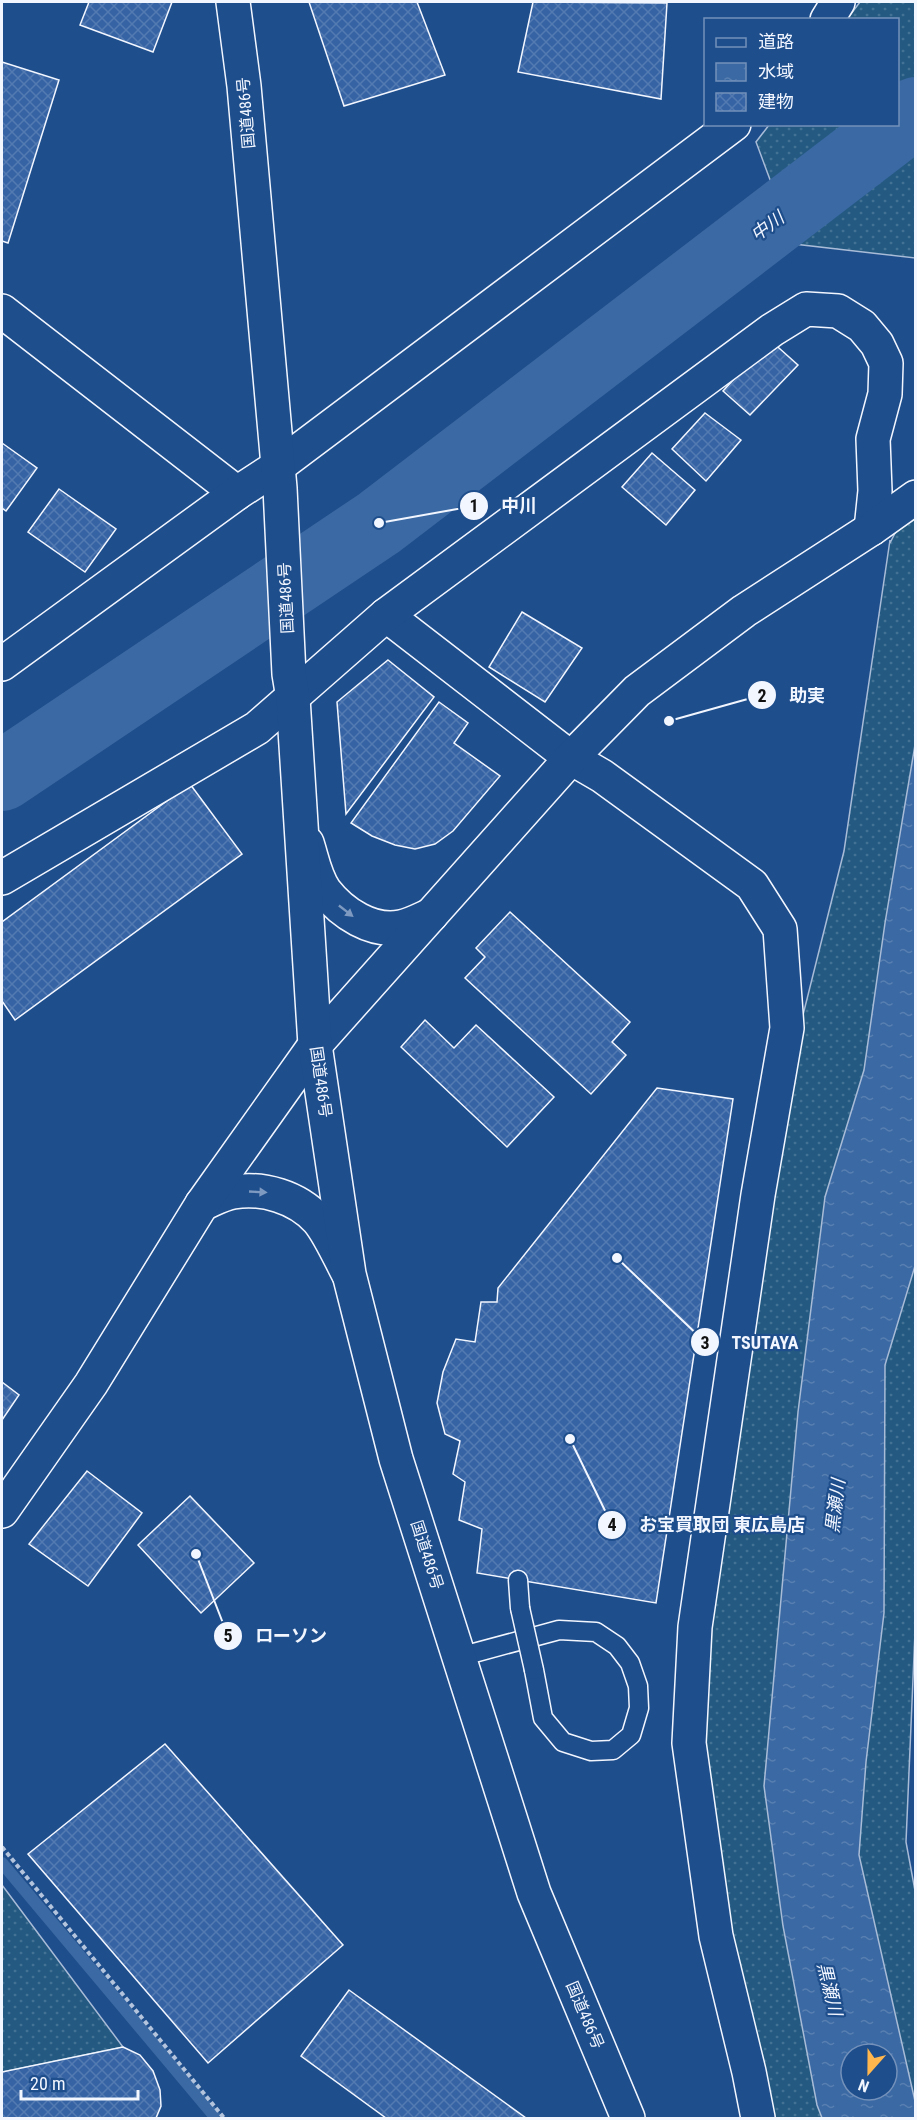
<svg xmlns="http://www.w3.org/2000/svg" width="917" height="2120" font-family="'Roboto Condensed','Noto Sans JP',sans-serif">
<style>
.grass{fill:url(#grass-dots);stroke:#a8bbd7;stroke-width:1.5;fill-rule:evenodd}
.water{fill:url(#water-ripples);stroke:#a8bbd7;stroke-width:1.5;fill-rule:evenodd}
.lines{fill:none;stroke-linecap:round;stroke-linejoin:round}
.stream{stroke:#3b69a3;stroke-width:12}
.river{stroke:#3b69a3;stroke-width:70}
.building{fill:url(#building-cross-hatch);stroke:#f2f6ff;stroke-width:1.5}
.lane-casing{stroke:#f2f6ff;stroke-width:21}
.street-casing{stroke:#f2f6ff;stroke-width:36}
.secondary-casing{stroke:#f2f6ff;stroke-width:36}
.highway-casing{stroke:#f2f6ff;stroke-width:36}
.path{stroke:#b3c4dc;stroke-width:4;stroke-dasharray:4.5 3;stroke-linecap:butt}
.lane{stroke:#1f4e8c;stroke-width:18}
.street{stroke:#1f4e8c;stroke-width:33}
.secondary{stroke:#1f4e8c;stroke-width:33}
.highway{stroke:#1f4e8c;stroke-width:33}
.lane-bridge-casing{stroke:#f2f6ff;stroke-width:21;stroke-linecap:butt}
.lane-bridge{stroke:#1f4e8c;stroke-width:18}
.oneway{fill:#7e9ac0}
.labels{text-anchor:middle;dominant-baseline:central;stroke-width:4.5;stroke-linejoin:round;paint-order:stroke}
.street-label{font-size:16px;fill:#f2f6ff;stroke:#1f4e8c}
.water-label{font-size:18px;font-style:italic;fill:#f2f6ff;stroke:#1f4e8c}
.leader{fill:none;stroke:#f2f6ff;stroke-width:2}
.callout-dot{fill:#f2f6ff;stroke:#1f4e8c;stroke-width:2}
.mark-label{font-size:18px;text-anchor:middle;font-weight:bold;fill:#111}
.callout-label{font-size:18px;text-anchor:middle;font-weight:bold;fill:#f2f6ff;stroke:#1f4e8c;stroke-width:4.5;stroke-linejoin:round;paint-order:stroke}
</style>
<defs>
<pattern id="grass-dots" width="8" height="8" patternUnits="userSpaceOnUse" patternTransform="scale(1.5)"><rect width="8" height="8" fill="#245a82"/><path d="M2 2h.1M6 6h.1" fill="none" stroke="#447295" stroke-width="1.8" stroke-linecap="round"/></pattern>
<pattern id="water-ripples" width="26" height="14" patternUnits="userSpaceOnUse" patternTransform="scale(1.5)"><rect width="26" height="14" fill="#3b69a3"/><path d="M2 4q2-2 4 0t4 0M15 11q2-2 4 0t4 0" fill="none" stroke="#587fb1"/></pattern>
<pattern id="building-cross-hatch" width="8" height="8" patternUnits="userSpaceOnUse" patternTransform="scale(1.5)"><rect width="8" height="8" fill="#3563a3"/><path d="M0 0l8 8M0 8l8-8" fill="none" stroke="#537ab1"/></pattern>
</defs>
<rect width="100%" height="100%" fill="#1f4e8c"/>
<g class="grass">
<path d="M 860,2 L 915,2 L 915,258 L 794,244 L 756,142 L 769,125 L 898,124 L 898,20 L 847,19 Z"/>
<path d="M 915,494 L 916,1609 L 906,1842 L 916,1896 L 915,2118 L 767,2118 L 689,1743 L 758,1195 L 844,851 L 890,540 L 890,543 ZM 851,2054 L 887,2054 L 887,2090 L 851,2090 Z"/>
<path d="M 2,1885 L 123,2047 L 2,2072 Z"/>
</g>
<path class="water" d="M 915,745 L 915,1266 L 885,1365 L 884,1613 L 866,1762 L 859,1855 L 915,2101 L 915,2118 L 822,2118 L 817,2105 L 783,1926 L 764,1786 L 798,1412 L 825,1197 L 864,1070 L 885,923 ZM 851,2054 L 887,2054 L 887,2090 L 851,2090 Z"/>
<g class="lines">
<path class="stream" d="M 2,1863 L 216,2118"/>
<path class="river" d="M 2,776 L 379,523 L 916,112"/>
</g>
<g class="building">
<path d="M 89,2 L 172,2 L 153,52 L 80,25 Z"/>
<path d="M 309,2 L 417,2 L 445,75 L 344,106 Z"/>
<path d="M 533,2 L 667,3 L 661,99 L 518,72 Z"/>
<path d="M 2,62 L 59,80 L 8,243 L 2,241 Z"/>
<path d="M 770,340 L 798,365 L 750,415 L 723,391 Z"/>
<path d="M 705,413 L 741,440 L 706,481 L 672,449 Z"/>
<path d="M 2,443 L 37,468 L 6,511 L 2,508 Z"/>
<path d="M 652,453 L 695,490 L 666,525 L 622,487 Z"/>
<path d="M 59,489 L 116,529 L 85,572 L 28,532 Z"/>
<path d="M 522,612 L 582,648 L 545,702 L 489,667 Z"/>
<path d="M 388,660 L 434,697 L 346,814 L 337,702 Z"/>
<path d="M 439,702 L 468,723 L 454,743 L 500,776 L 453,831 L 435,844 L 415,849 L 395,845 L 372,836 L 351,823 Z"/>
<path d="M 190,784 L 242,854 L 15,1020 L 2,1001 L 2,922 Z"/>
<path d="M 510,912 L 630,1022 L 612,1042 L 626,1055 L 591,1094 L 465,978 L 485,957 L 476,948 Z"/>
<path d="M 425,1020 L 454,1048 L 476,1025 L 554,1097 L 507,1147 L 401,1047 Z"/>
<path d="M 657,1088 L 733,1099 L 656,1603 L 477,1573 L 482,1529 L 459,1520 L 465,1482 L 453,1474 L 460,1441 L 445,1434 L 437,1403 L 443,1372 L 456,1339 L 475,1342 L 481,1302 L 497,1302 L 498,1288 Z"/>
<path d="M 2,1382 L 19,1395 L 2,1420 Z"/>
<path d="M 87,1471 L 142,1513 L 88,1586 L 29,1544 Z"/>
<path d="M 190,1496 L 254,1563 L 201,1613 L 138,1545 Z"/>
<path d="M 165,1744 L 343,1945 L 208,2063 L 28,1854 Z"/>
<path d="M 349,1990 L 526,2118 L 386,2118 L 301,2056 Z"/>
<path d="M 123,2047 L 140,2055 L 153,2071 L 160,2090 L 161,2106 L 156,2118 L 2,2118 L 2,2072 Z"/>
</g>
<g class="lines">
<defs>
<g id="lane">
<path d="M 518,1580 L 520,1608"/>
<path d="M 459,1657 L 559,1630 L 596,1632 L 617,1646 L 630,1663 L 638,1686 L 639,1708 L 631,1735 L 613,1750 L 591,1751 L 563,1742 L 543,1718 L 534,1670"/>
</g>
<g id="street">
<path d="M 827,20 L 838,2"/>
<path d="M 2,311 L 237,493"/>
<path d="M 386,615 L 571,758 L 602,776 L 752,885 L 780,929 L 787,1028 L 758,1195 L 695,1627 L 689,1743 L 716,1936 L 749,2072 L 758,2118"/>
<path d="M 2,664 L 237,493 L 277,467 L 734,124"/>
<path d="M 2,878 L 257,728 L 386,615 L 772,330 L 806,309 L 838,311 L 862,326 L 877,344 L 886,363 L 885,394 L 873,439 L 875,491 L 871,529"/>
</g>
<g id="secondary">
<path d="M 307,843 C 312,858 315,877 325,891 C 342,913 372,933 401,927 C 411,925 422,919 431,915"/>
<path d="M 202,1204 C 212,1200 222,1194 233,1192 C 263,1187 297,1197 318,1220 C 329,1233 340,1258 348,1273"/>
<path d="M 2,1511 L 91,1384 L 202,1204 L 315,1045 L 571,758 L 637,691 L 744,611 L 871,529 L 916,497"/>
</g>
<path id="highway" d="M 233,2 L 244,86 L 280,488 L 289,674 L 293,698 L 315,1045 L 349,1274 L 396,1459 L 534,1893 L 628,2118"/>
</defs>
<use href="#lane" class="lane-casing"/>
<use href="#street" class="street-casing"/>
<use href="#secondary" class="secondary-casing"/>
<use href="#highway" class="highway-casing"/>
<path class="path" d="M 2,1847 L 224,2118"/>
<use href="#lane" class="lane"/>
<use href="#street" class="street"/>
<use href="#secondary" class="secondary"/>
<use href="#highway" class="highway"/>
<defs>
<path id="lane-bridge" d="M 520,1608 L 534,1670"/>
</defs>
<use href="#lane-bridge" class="lane-bridge-casing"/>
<use href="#lane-bridge" class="lane-bridge"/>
</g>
<defs><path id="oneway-solid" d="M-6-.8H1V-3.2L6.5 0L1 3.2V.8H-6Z" transform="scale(1.5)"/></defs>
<g class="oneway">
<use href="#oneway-solid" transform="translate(346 911) rotate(38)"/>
<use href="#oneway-solid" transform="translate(258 1192) rotate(3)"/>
</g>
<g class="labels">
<g class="street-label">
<text transform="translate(246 113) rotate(-95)">国道486号</text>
<text transform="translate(286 598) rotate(-93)">国道486号</text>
<text transform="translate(321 1082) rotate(82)">国道486号</text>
<text transform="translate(427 1555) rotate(72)">国道486号</text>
<text transform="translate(585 2015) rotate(67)">国道486号</text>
</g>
<g class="water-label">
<text transform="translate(767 226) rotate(-37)">中川</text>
<text transform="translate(835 1506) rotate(-83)">黒瀬川</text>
<text transform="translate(830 1989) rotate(77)">黒瀬川</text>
</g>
</g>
<path class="leader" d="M379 523L474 506M669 721L762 695M617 1258L705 1342M570 1439L612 1525M196 1554L228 1636"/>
<g class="callout-dot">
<circle cx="379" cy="523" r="6"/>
<circle cx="669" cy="721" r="6"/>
<circle cx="617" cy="1258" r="6"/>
<circle cx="570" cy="1439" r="6"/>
<circle cx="196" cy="1554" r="6"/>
<circle cx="474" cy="506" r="15"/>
<circle cx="762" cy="695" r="15"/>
<circle cx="705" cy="1342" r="15"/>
<circle cx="612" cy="1525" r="15"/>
<circle cx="228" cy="1636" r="15"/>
</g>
<g class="mark-label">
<text x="474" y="512">1</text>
<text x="762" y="702">2</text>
<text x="705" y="1349">3</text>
<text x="612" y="1531">4</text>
<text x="228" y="1642">5</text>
</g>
<g class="callout-label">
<text x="519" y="512">中川</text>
<text x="807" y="702">助実</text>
<text x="765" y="1349">TSUTAYA</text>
<text x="722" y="1531">お宝買取団 東広島店</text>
<text x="291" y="1642">ローソン</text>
</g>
<rect width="917" height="2120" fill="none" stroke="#f2f6ff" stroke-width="6"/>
<rect x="704" y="18" width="195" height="108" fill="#1f4e8c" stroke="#7391ba" stroke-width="1.5"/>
<rect x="716" y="38" width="30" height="9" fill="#1f4e8c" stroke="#7391ba" stroke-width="1.5"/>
<text x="758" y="48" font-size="18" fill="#f2f6ff">道路</text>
<rect x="716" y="63" width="30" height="18" fill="url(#water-ripples)" stroke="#7391ba" stroke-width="1.5"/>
<text x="758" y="78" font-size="18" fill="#f2f6ff">水域</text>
<rect x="716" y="93" width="30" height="18" fill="url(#building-cross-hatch)" stroke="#7391ba" stroke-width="1.5"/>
<text x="758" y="108" font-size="18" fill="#f2f6ff">建物</text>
<g transform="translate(869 2072) rotate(201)"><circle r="28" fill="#1f4e8c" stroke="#7391ba" stroke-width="1.5"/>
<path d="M0-4.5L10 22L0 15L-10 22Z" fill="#ffb74d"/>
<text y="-9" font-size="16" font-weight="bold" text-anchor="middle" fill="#f2f6ff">N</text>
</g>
<path d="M21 2090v9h117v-9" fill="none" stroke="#f2f6ff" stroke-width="3"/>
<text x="30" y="2090" font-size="18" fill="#f2f6ff" stroke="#1f4e8c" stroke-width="4.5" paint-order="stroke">20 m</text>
</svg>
